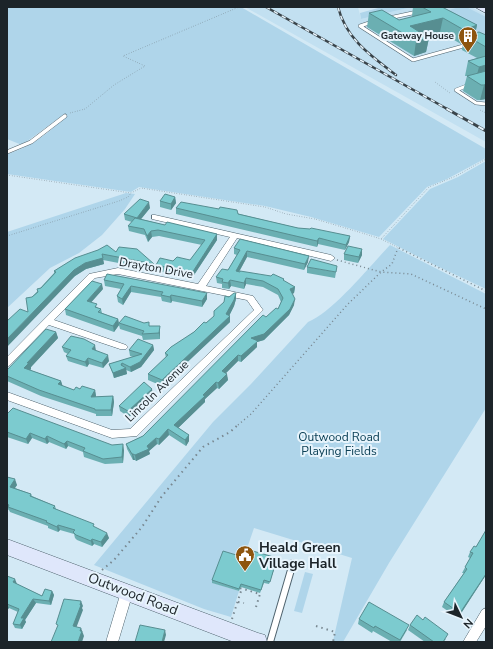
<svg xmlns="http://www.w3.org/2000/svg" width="493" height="649" font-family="'Nunito Sans',sans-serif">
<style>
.built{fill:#c2e0f1}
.green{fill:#afd5ea}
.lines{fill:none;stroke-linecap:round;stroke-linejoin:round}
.lane-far2-casing{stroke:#4f636e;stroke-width:4}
.lane-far1-casing{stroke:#4f636e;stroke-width:4.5}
.lane-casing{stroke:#4f636e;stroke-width:8}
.street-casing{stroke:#4f636e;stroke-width:1}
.secondary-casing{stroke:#4f636e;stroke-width:1}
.path-far2{stroke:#788790;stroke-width:1;stroke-dasharray:0.5 2;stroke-linecap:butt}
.path-far1{stroke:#788790;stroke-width:1.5;stroke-dasharray:1 3;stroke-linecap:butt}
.path{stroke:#788790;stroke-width:2;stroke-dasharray:1.5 4;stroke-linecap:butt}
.lane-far2{stroke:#fff;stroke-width:3}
.lane-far1{stroke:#fff;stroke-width:3.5}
.lane{stroke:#fff;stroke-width:6}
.street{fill:#fff;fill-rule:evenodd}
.secondary{fill:#dfe7fb;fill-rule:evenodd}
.rail-far1-casing{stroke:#3a444a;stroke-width:2.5}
.rail-casing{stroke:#3a444a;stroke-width:3}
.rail-far1{stroke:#e7f4fc;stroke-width:1.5;stroke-dasharray:4.5;stroke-linecap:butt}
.rail{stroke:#e7f4fc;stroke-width:2;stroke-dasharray:6;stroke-linecap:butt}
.wall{fill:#6bafb2}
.shaded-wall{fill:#578e91}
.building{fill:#7ccbcf;stroke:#578e91}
.labels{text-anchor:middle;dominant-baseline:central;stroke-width:4;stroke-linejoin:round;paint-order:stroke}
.far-poi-label{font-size:10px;font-weight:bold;fill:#1c2429;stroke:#e7f4fc;text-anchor:end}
.street-label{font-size:12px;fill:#1c2429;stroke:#e7f4fc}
.park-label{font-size:12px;fill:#0c4056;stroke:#e7f4fc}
.near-poi-label{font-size:14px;font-weight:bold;fill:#1c2429;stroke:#e7f4fc;text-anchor:start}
.near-street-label{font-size:14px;fill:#1c2429;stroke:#e7f4fc}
</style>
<rect width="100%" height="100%" fill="#d3e9f5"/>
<path class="built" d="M 245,7 L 358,7 L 361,19 L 412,7 L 471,7 L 486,15 L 486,142 Z"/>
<g class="green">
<path d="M 7,7 L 241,7 L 486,149 L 486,158 L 447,179 L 427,187 L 379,237 L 311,217 L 265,206 L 139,187 L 131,192 L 7,174 L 7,154 C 28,148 45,136 61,121 L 56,120 L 22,145 L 7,139 Z"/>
<path d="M 382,7 L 412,7 L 361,19 L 360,13 Z"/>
<path d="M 459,7 L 466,7 L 486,17 L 486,35 L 484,35 L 442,12 Z"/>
<path d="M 486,161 L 486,289 L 437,266 L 383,239 L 430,189 L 458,177 Z"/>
<path d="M 126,193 L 135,194 L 125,209 L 102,235 L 79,253 L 50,268 L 7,308 L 7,232 Z"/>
<path d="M 390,245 L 486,294 L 486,408 L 389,563 L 343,642 L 334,642 L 333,641 L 352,558 L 254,528 L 243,560 L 213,583 L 239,591 L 231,617 L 204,609 L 94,565 L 213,422 L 251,384 L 308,322 C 333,312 370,266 390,245 Z"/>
<path d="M 305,572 L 313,574 L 302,613 L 294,611 Z"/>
</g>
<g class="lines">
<defs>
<g id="lane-far2">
<path d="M 389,18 L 417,12"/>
<path d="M 372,22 L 360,26 L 413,60 L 467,45"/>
<path d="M 469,85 L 456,90 L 476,103 L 486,104"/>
</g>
<path id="lane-far1" d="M 7,152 L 31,142 L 65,116"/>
<path id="lane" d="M 270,642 L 293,563"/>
<g id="street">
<path d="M 152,215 L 155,215 L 331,255 L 335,258 L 331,261 L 237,238 L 206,286 L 253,296 L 263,310 L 137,436 L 112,438 L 7,400 L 7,392 L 112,430 L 130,429 L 254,310 L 247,300 L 118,274 L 95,278 L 54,320 L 126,345 L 128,347 L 126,349 L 120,349 L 49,325 L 10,365 L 7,367 L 7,357 L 89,274 L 118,268 L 198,284 L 230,237 L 152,219 Z"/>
<path d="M 127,586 L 131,588 L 133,592 L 118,642 L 106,642 L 121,592 L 123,588 Z"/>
<path d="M 486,608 L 486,626 L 476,642 L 463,642 L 482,610 Z"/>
</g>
<g id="secondary">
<path d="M 475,7 L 486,8 L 486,13 Z"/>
<path d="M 7,539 L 258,633 L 265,635 L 267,642 L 234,642 L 7,555 Z"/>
</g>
</defs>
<use href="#lane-far2" class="lane-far2-casing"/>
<use href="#lane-far1" class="lane-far1-casing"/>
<use href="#lane" class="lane-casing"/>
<use href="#street" class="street-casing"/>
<use href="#secondary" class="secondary-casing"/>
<g class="path-far2">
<path d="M 435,82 L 450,93"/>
<path d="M 480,110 L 486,113"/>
<path d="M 70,113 L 85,109 L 114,85 L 145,66 L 123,56 L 239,7"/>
<path d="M 7,175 L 131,193 L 141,188 L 265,207 L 286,214 L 315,219 L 362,233 L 381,239 L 401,249"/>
<path d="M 7,236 L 119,201 L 128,197 L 131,193"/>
<path d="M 381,239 L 429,187 L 456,176 L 486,159"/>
</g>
<g class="path-far1">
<path d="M 399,248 L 486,291"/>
<path d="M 337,260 L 381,272 L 411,274 L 486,309"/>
<path d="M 238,425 L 251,414 L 347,305 L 381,272 L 392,264 L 398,248"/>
</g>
<g class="path">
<path d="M 102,570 L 114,560 L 142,527 L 162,496 L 203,447 L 230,432 L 239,424"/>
<path d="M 240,588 L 260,594 L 256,607"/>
<path d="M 238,602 L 244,603"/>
<path d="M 232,619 L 242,588"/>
<path d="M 316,626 L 335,632 L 333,642"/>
</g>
<use href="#lane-far2" class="lane-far2"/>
<use href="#lane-far1" class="lane-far1"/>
<use href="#lane" class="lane"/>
<use href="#street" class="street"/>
<use href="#secondary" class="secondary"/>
<defs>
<g id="rail-far1">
<path d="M 266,7 L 449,110"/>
<path d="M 338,7 C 346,39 371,56 396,75"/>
</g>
<path id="rail" d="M 447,109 L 486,131"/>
</defs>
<use href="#rail-far1" class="rail-far1-casing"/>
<use href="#rail" class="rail-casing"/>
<use href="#rail-far1" class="rail-far1"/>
<use href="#rail" class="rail"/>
</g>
<g class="wall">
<path d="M 413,7 L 442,7 L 477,25 L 475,33 L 486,35 L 486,99 L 480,100 L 477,100 L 463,91 L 467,76 L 465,76 L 468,61 L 477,58 L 462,50 L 463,43 L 461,44 L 440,32 L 426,36 L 429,38 L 426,52 L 414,56 L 367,27 L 369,13 L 399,20 L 413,17 L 412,16 Z"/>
<path d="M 175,197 L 176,203 L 171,210 L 160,207 L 160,201 Z"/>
<path d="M 150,208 L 141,219 L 165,225 L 217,234 L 217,240 L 192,278 L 157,271 L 156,265 L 173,261 L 190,260 L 202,245 L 159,236 L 152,237 L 148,242 L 145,235 L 129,231 L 128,226 L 132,222 L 125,220 L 124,214 Z"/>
<path d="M 176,208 L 219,209 L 298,228 L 350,236 L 349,242 L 345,250 L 318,244 L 317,247 L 176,214 Z"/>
<path d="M 234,248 L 308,262 L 304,270 L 247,257 L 239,272 L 284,279 L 284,281 L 295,287 L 294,293 L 292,294 L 294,305 L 289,315 L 264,340 L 257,342 L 257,347 L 241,362 L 238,361 L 226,373 L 228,380 L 219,389 L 217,388 L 205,399 L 205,402 L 178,428 L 189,435 L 189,441 L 186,446 L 169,435 L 159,445 L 157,444 L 149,451 L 150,454 L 136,461 L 135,460 L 133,460 L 127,449 L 126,444 L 143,436 L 266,317 L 278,309 L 281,302 L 278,295 L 263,287 L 246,284 L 244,289 L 231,286 L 229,289 L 222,288 L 222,284 L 217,283 L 216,277 L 228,270 L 237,255 L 234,254 Z"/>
<path d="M 362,249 L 362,255 L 358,263 L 344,260 L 344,254 Z"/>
<path d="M 98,250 L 116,252 L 154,264 L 155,270 L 103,260 L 104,264 L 86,269 L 75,276 L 28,312 L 32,297 L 54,273 L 54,271 Z"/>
<path d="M 307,267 L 336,272 L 335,278 L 307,273 Z"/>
<path d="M 107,274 L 207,299 L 202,307 L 172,301 L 171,303 L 162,301 L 161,297 L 131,292 L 123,305 L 118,302 L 117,296 L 121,289 L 105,286 L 104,280 Z"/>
<path d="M 103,289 L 91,302 L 98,308 L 101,309 L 102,313 L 118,319 L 119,323 L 150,326 L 160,332 L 160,339 L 143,340 L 142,336 L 120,329 L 119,325 L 114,332 L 66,315 L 65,309 Z"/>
<path d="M 236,299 L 234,306 L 229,316 L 230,316 L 230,322 L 162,386 L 148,380 L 148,374 L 166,358 L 165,353 L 206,323 Z"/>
<path d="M 56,332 L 58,338 L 31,367 L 31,369 L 30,370 L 61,381 L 62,386 L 74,390 L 80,389 L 95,390 L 96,397 L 113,396 L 114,402 L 112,416 L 96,416 L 96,414 L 41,396 L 7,381 L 7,370 Z"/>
<path d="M 153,345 L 154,350 L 141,367 L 131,372 L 126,370 L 127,374 L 114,378 L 111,369 L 109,364 L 133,357 L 130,356 L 129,350 Z"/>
<path d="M 62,347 L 96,351 L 109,361 L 103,368 L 89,364 L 87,367 L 68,361 L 66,356 L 68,354 L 64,352 Z"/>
<path d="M 153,395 L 129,417 L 120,411 L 119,406 Z"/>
<path d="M 7,414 L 124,450 L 123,463 L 105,464 L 84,457 L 83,452 L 68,446 L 66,449 L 49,442 L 47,444 L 32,438 L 28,444 L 7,437 Z"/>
<path d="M 7,477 L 17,485 L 15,488 L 31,494 L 32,496 L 55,506 L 56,509 L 95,528 L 109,538 L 102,547 L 94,544 L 92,546 L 77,540 L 75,538 L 74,534 L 60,530 L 58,532 L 48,528 L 48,526 L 10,512 L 9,510 L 7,509 Z"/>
<path d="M 486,530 L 486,575 L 458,618 L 442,607 L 444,602 L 464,573 L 462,573 L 470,558 L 468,557 L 470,552 L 476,547 Z"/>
<path d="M 243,557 L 277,561 L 269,584 L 264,583 L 260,593 L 241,587 L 239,591 L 212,583 L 212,580 Z"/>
<path d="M 7,576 L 17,584 L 42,596 L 52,591 L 54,595 L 51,605 L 36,603 L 25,620 L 26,622 L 22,629 L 15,628 L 13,624 L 18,612 L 9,608 L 7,610 Z"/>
<path d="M 359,619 L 407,630 L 400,642 L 392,642 L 373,631 L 372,633 L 358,624 Z"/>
<path d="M 410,625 L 446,639 L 443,642 L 425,642 L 408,630 Z"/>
</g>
<g class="shaded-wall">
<path d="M 443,18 L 440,32 L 413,39 L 410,26 Z"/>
<path d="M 477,25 L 474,40 L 465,35 L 463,43 L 461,44 L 464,30 Z"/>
<path d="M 429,38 L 426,52 L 414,56 L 416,41 Z"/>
<path d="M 486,65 L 486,79 L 475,82 L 479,67 Z"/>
<path d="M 486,84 L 486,99 L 480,100 L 484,85 Z"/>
<path d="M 175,197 L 176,203 L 171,210 L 171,204 Z"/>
<path d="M 149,202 L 150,208 L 137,224 L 137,218 Z"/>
<path d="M 151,231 L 152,237 L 148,242 L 147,236 Z"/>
<path d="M 217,234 L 217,240 L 192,278 L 192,273 Z"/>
<path d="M 350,236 L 349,242 L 345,250 L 346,245 Z"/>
<path d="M 319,238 L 318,244 L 317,247 L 317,241 Z"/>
<path d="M 362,249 L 362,255 L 358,263 L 359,257 Z"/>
<path d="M 247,251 L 247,257 L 236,277 L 236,271 Z"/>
<path d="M 309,256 L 308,262 L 304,270 L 305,264 Z"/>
<path d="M 103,258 L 104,264 L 86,269 L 75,276 L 7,347 L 7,339 L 74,270 L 85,263 Z"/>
<path d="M 246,278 L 246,284 L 244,289 L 244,283 Z"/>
<path d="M 230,280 L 231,286 L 229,289 L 228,283 Z"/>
<path d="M 102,284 L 103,289 L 88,306 L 87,301 Z"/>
<path d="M 131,286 L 131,292 L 123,305 L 122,299 Z"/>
<path d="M 295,287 L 294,293 L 290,295 L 290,289 Z"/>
<path d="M 207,293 L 207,299 L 202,307 L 202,301 Z"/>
<path d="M 236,293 L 236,299 L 234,306 L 228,318 L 230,316 L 230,322 L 162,386 L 162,380 L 226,314 Z"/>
<path d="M 171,295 L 172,301 L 171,303 L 170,297 Z"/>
<path d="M 295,299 L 294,305 L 289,315 L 264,340 L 257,342 L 257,347 L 241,362 L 241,356 L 251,338 Z"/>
<path d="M 118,319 L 119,325 L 114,332 L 113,326 Z"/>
<path d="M 160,326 L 160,339 L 159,333 Z"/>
<path d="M 56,332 L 58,338 L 31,367 L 31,369 L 26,374 L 24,368 L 27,363 Z"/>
<path d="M 95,345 L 96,351 L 92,349 Z"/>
<path d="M 153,345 L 154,350 L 141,367 L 131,372 L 130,367 Z"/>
<path d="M 108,355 L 109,361 L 103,368 L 102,363 Z"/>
<path d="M 238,355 L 238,361 L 222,377 L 222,371 Z"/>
<path d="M 88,358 L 89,364 L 87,367 L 85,362 Z"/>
<path d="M 122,363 L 123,368 L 126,368 L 127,374 L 114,378 L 113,373 Z"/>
<path d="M 227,374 L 228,380 L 219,389 L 218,383 Z"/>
<path d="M 61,381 L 63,387 L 58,384 Z"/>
<path d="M 216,382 L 217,388 L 205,399 L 205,402 L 175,431 L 174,425 Z"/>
<path d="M 152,389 L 153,395 L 129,417 L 128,411 Z"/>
<path d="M 95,390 L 96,396 L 92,402 L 91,397 Z"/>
<path d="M 113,396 L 114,402 L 112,416 L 111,410 Z"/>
<path d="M 168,429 L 169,435 L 159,445 L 159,439 Z"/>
<path d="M 30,433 L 32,438 L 28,444 L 26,439 Z"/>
<path d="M 189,435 L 189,441 L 186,446 L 185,440 Z"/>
<path d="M 47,436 L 49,442 L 47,444 L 45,439 Z"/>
<path d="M 156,438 L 157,444 L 149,451 L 150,454 L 136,461 L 135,455 L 147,446 Z"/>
<path d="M 67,441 L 68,446 L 66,449 L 64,444 Z"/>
<path d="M 123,444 L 124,450 L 123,463 L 122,457 Z"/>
<path d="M 132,454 L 133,454 L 135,460 L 133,460 Z"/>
<path d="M 15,479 L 17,485 L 12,492 L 10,487 Z"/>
<path d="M 58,525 L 60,530 L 58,532 L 57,527 Z"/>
<path d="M 107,533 L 109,538 L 102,547 L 101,542 Z"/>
<path d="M 92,539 L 94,544 L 92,546 L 91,541 Z"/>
<path d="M 486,574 L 485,576 L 458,618 L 460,613 Z"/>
<path d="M 15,579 L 17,584 L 15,587 L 13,582 Z"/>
<path d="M 52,591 L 54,595 L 51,605 L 49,601 Z"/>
<path d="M 33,599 L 36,603 L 25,620 L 26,622 L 22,629 L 20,625 L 21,618 Z"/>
<path d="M 81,601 L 83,606 L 82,608 L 83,610 L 75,631 L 73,626 Z"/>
<path d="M 7,604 L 9,608 L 7,610 Z"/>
<path d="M 81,628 L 84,636 L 82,642 L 78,642 L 80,631 Z"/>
<path d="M 165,630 L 166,635 L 164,642 L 162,642 Z"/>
</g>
<g class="building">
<path d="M 422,7 L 442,7 L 477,25 L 464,30 L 443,18 L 410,26 L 429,38 L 416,41 L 369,13 L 382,10 L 399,20 L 431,12 Z"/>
<path d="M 479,32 L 486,35 L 486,47 L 465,35 Z"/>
<path d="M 486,56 L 486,65 L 479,67 L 468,61 Z"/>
<path d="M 486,71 L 486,84 L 484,85 L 481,85 L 467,76 Z"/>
<path d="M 165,194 L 175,197 L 171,204 L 160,201 Z"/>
<path d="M 140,199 L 149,202 L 137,218 L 124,214 Z"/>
<path d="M 181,202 L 219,209 L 220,207 L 237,210 L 238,214 L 298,228 L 310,229 L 311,228 L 350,236 L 346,245 L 319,238 L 317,241 L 176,208 Z"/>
<path d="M 135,218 L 165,225 L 167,222 L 217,234 L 192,273 L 156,265 L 160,258 L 173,261 L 177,257 L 190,260 L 205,240 L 158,230 L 151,231 L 147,236 L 144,229 L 128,226 Z"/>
<path d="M 240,239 L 309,256 L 305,264 L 247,251 L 236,271 L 240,272 L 240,271 L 271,276 L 273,274 L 284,279 L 283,280 L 295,287 L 290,289 L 295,299 L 290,309 L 264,334 L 251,338 L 258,341 L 241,356 L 238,355 L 222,371 L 227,374 L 218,383 L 216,382 L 203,395 L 205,396 L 174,425 L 189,435 L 185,440 L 168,429 L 159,439 L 156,438 L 147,446 L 149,449 L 135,455 L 133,454 L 132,454 L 126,444 L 143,436 L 263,315 L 266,317 L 276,308 L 278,309 L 283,298 L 278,289 L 263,281 L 246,278 L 244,283 L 230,280 L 228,283 L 222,282 L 223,279 L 216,277 L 222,269 L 228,270 L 240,250 L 234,248 Z"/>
<path d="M 107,245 L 116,252 L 119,247 L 137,249 L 154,264 L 102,254 L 103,258 L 85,263 L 74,270 L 7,339 L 7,321 L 20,309 L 28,312 L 26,298 L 32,297 L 38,292 L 37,289 L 41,288 L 56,272 L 54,271 L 75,258 L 98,250 Z"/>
<path d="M 348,246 L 362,249 L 359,257 L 344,254 Z"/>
<path d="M 311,259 L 337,266 L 336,272 L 307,267 Z"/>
<path d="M 107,274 L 207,293 L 202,301 L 171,295 L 170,297 L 161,295 L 163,292 L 131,286 L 122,299 L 117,296 L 124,284 L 104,280 Z"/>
<path d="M 92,281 L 102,284 L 87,301 L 97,304 L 95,307 L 101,309 L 98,312 L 118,319 L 113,326 L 65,309 Z"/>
<path d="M 234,293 L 236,293 L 234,300 L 226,314 L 230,316 L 162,380 L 148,374 L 168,355 L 165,353 L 171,347 L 194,332 L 204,322 L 206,323 L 214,316 L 214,311 L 224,302 L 225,296 L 229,297 Z"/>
<path d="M 125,316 L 144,323 L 149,322 L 149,326 L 160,326 L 159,333 L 142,334 L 144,331 L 119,323 Z"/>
<path d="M 46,329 L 56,332 L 27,363 L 29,363 L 24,368 L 61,381 L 58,384 L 74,390 L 76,387 L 80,389 L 82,386 L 95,390 L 91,397 L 113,396 L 111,410 L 95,410 L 95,409 L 39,390 L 7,376 L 7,370 Z"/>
<path d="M 71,336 L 84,339 L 95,345 L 92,349 L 108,355 L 102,363 L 88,358 L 85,362 L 66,356 L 71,350 L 62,347 Z"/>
<path d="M 138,339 L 153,345 L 140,362 L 130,367 L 122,363 L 121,365 L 126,368 L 113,373 L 109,364 L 142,354 L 129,350 Z"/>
<path d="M 144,382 L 152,389 L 128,411 L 119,406 Z"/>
<path d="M 13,408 L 112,445 L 123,444 L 122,457 L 103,459 L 83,451 L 85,448 L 67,441 L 64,444 L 47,436 L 45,439 L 30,433 L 26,439 L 7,432 L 7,414 Z"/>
<path d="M 7,477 L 15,479 L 10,487 L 31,494 L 30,496 L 55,506 L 53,508 L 94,524 L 93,526 L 107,533 L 101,542 L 92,539 L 91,541 L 76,535 L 73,532 L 75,530 L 58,525 L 57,527 L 46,522 L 47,521 L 8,507 L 9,505 L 7,504 Z"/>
<path d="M 486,530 L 486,574 L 460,613 L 444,602 L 467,569 L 465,567 L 473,553 L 470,552 L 474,546 L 476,547 Z"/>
<path d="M 246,549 L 277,558 L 270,582 L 264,580 L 261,590 L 241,584 L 239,589 L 212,580 L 223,551 L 243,557 Z"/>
<path d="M 7,576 L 15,579 L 13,582 L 42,596 L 45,589 L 52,591 L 49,601 L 33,599 L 21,618 L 24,618 L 20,625 L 13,624 L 19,609 L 7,604 Z"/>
<path d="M 64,599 L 81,601 L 80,605 L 81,605 L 73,626 L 81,628 L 80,631 L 82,631 L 78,642 L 51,642 L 58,625 L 56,624 Z"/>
<path d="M 369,602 L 409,625 L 400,640 L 375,626 L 374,628 L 359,619 Z"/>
<path d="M 417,615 L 423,620 L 425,617 L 448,634 L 443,642 L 434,642 L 410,625 Z"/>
<path d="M 140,625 L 165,630 L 162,642 L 135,642 Z"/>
</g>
<defs>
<symbol id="building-pin" viewBox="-11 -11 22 30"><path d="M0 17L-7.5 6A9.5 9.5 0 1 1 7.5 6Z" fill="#8e550e" stroke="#e7f4fc"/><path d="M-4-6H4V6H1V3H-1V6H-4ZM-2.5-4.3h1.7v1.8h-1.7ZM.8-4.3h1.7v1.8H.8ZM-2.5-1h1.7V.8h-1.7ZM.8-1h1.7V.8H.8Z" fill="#fff"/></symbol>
<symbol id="civic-pin" viewBox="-11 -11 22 30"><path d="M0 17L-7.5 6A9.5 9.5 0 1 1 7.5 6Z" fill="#8e550e" stroke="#e7f4fc"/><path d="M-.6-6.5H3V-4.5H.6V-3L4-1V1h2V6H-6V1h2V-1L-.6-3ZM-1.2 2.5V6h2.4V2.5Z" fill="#fff"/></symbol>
</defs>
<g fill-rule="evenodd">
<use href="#building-pin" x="457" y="25" width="22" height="30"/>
<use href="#civic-pin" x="234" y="544" width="22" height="30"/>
</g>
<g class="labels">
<g class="far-poi-label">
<text x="454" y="36">Gateway House</text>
</g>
<g class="street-label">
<text transform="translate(156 268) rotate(10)">Drayton Drive</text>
<text transform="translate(157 391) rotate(-44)">Lincoln Avenue</text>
</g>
<g class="park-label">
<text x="339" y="437">Outwood Road<tspan x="339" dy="14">Playing Fields</tspan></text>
</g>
<g class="near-poi-label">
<text x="259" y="547">Heald Green<tspan x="259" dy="16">Village Hall</tspan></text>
</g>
<g class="near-street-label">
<text transform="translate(133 594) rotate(21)">Outwood Road</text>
</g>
</g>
<rect width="493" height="649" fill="none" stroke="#1c2429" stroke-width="16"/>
<g transform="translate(461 617) rotate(133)" stroke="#e7f4fc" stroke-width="3" paint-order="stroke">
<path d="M0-3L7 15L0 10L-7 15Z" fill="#1c2429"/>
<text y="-6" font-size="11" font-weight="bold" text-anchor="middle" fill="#1c2429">N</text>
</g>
</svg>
